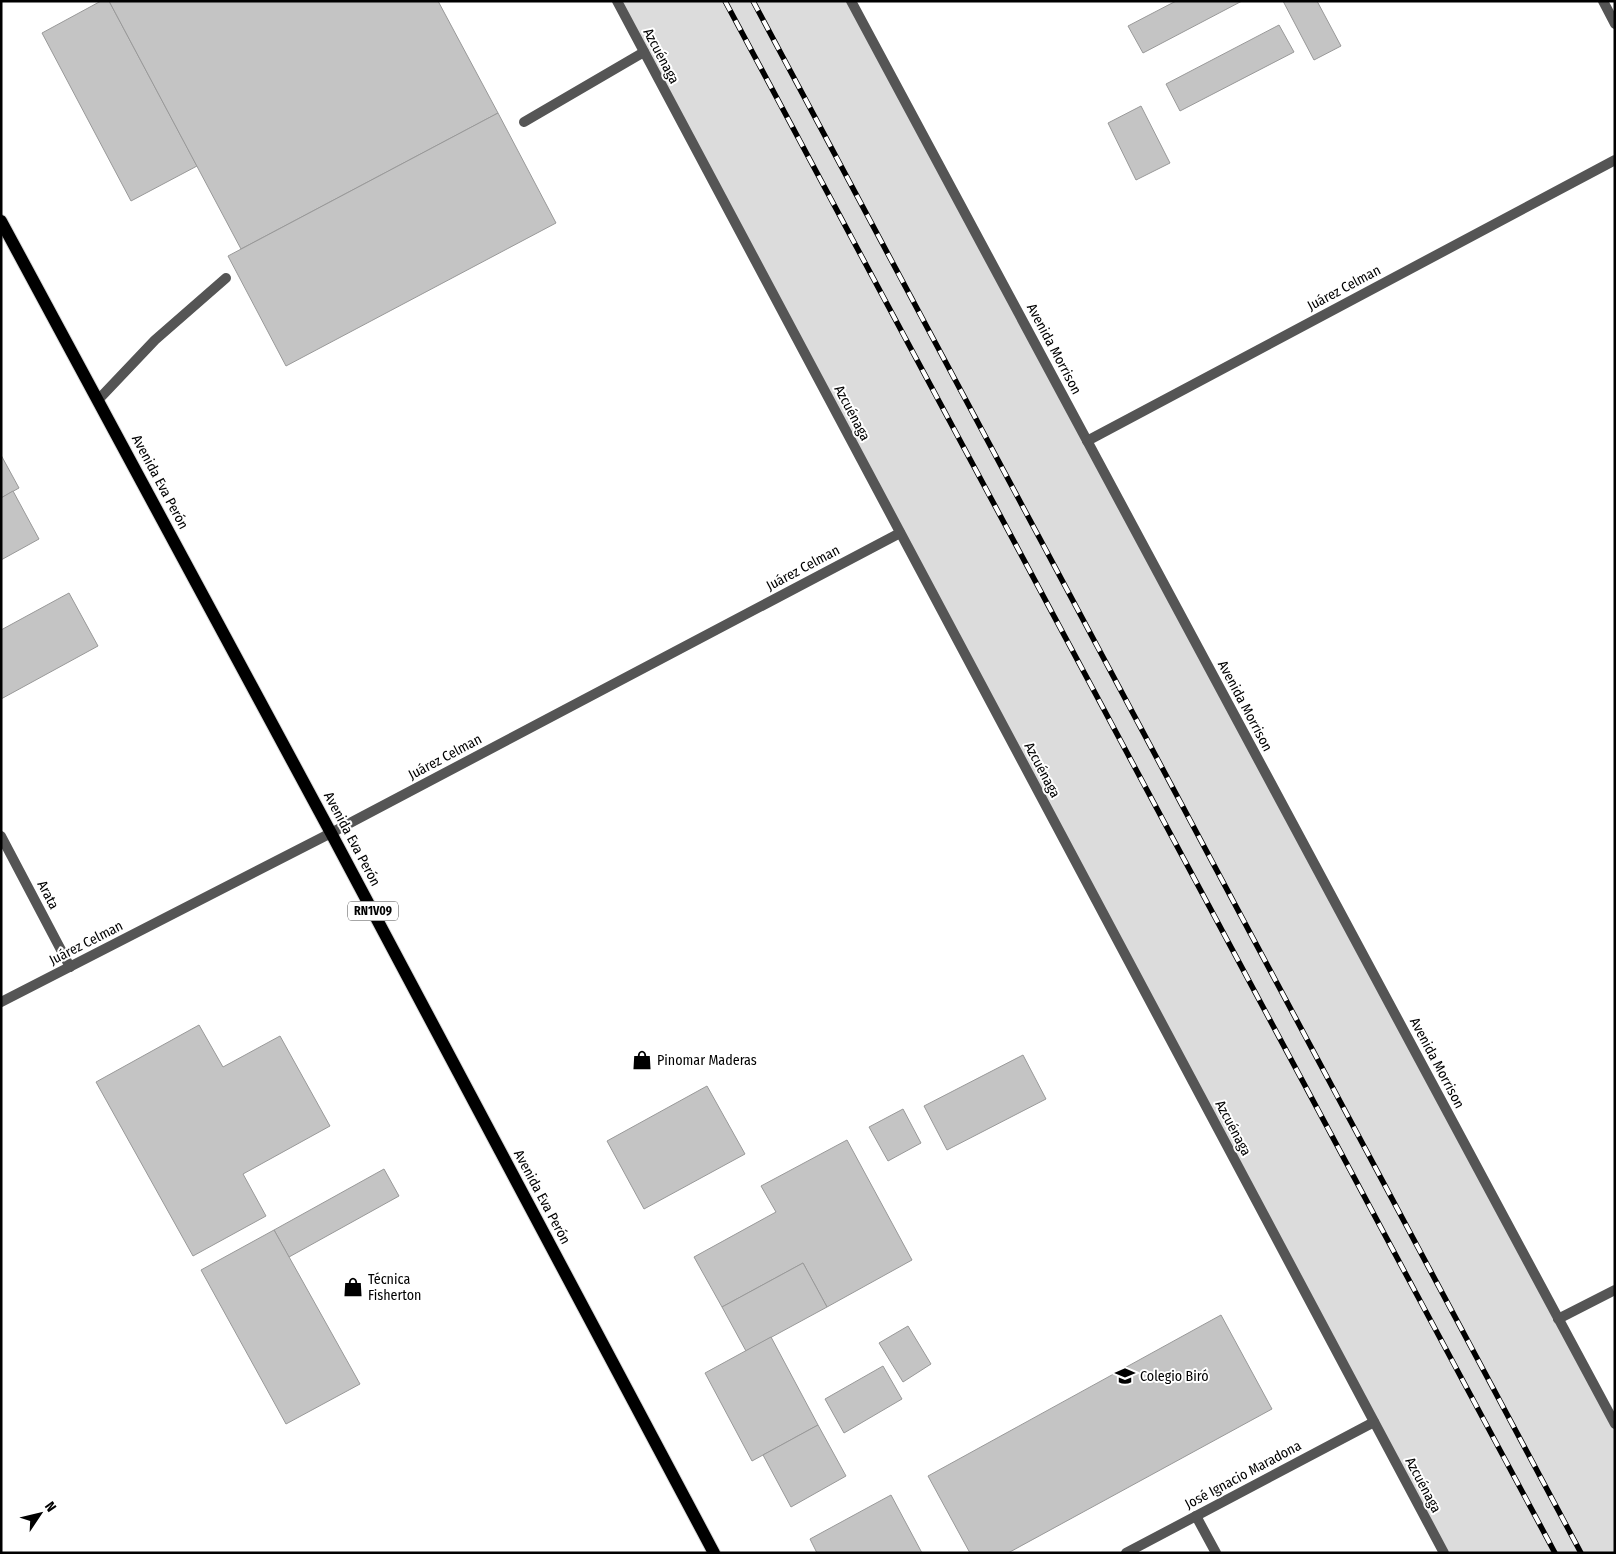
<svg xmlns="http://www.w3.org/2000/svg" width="1616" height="1554" font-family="'Fira Sans Condensed',sans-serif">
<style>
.green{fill:#dcdcdc}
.building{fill:#c4c4c4;stroke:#999}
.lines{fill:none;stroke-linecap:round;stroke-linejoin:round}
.primary-casing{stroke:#dbdbdb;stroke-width:14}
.lane{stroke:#555;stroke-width:10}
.street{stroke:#555;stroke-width:10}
.primary{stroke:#000;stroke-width:12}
.rail-casing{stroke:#000;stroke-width:5.5}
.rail{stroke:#fff;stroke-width:4;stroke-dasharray:11;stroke-linecap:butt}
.labels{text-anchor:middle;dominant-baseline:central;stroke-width:4;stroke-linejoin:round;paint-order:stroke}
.shield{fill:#fff;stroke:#4c4c4c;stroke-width:1}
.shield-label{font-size:12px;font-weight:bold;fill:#000}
.street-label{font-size:14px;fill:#000;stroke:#fff}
.poi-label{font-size:14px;fill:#000;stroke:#fff;text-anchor:start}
</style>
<rect width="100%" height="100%" fill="#fff"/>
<path class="green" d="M 617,1 L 851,1 L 1615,1424 L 1615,1553 L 1444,1553 Z"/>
<g class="building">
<path d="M 101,1 L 109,1 L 197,166 L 131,201 L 42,33 Z"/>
<path d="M 109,1 L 438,1 L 498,113 L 241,249 Z"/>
<path d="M 1176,1 L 1242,1 L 1143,53 L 1128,26 Z"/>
<path d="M 1283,1 L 1317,1 L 1341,46 L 1314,60 Z"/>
<path d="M 1279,25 L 1294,52 L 1180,111 L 1166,84 Z"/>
<path d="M 1141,106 L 1170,163 L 1136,180 L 1108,123 Z"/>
<path d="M 498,113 L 556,223 L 286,366 L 228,256 Z"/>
<path d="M 1,455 L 19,488 L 1,498 Z"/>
<path d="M 13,491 L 39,539 L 1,560 L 1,498 Z"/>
<path d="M 69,593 L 98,646 L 1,699 L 1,630 Z"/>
<path d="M 199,1025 L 223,1067 L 280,1036 L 330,1126 L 243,1174 L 266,1216 L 193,1256 L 96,1082 Z"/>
<path d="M 1023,1055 L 1046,1099 L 947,1150 L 924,1106 Z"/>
<path d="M 707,1086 L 745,1154 L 644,1209 L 607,1141 Z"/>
<path d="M 903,1109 L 921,1143 L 888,1161 L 869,1127 Z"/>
<path d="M 847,1140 L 912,1260 L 827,1307 L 803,1263 L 722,1307 L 694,1257 L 776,1212 L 761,1186 Z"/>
<path d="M 384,1169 L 399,1196 L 289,1257 L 274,1230 Z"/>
<path d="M 274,1230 L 360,1384 L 286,1424 L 201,1270 Z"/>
<path d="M 803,1263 L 827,1307 L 746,1351 L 722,1307 Z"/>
<path d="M 1221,1315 L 1272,1409 L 1008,1553 L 970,1553 L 928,1476 Z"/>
<path d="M 908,1326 L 931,1364 L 903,1382 L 879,1343 Z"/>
<path d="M 771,1337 L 818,1425 L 752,1461 L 705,1373 Z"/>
<path d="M 883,1366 L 902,1399 L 844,1433 L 825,1399 Z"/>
<path d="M 818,1425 L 846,1476 L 791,1507 L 763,1455 Z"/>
<path d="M 891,1495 L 922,1553 L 817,1553 L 810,1539 Z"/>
</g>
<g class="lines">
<defs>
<path id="primary" d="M 1,221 L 331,833 L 714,1553"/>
</defs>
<use href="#primary" class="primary-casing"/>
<g class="lane">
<path d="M 524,122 L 644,52"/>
<path d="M 98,400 L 155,340 L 226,278"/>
<path d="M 1196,1516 L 1216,1553"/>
</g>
<g class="street">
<path d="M 617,1 L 1444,1553"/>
<path d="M 851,1 L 1615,1424"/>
<path d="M 1603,1 L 1615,24"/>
<path d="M 1087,441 L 1615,160"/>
<path d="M 1,836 L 70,967"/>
<path d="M 1,1002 L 331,833 L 900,533"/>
<path d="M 1558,1319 L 1615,1290"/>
<path d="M 1126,1553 L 1374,1422"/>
</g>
<use href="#primary" class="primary"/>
<defs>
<g id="rail">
<path d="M 725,1 L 1555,1553"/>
<path d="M 753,1 L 1581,1553"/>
</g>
</defs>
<use href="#rail" class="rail-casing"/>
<use href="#rail" class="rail"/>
</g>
<defs>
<symbol id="shop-bare" viewBox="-9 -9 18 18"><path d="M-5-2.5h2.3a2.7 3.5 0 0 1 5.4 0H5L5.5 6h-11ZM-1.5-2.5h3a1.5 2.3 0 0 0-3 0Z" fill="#000" stroke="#fff" stroke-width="2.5" paint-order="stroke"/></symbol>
<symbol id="school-bare" viewBox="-9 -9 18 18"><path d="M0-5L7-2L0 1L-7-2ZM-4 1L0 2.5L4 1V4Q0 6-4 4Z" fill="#000" stroke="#fff" stroke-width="2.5" paint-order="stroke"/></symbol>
</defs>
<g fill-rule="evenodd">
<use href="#shop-bare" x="628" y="1046" width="28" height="28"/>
<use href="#shop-bare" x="339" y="1273" width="28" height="28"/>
<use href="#school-bare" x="1111" y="1362" width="28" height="28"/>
</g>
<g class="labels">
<rect class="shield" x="348" y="901.5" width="50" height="19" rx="4"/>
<g class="shield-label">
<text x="373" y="911">RN1V09</text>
</g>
<g class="street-label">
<text transform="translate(661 56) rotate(62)">Azcuénaga</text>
<text transform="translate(1344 288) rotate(-28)">Juárez Celman</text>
<text transform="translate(1054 349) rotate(62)">Avenida Morrison</text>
<text transform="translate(852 413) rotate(62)">Azcuénaga</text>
<text transform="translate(160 482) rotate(62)">Avenida Eva Perón</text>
<text transform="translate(803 568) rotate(-28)">Juárez Celman</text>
<text transform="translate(1245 706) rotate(62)">Avenida Morrison</text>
<text transform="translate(445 757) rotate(-28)">Juárez Celman</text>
<text transform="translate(1042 770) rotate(62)">Azcuénaga</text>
<text transform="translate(352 839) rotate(62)">Avenida Eva Perón</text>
<text transform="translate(48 895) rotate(62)">Arata</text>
<text transform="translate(86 943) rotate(-27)">Juárez Celman</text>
<text transform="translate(1437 1063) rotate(62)">Avenida Morrison</text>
<text transform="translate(1233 1128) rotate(62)">Azcuénaga</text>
<text transform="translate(542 1197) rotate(62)">Avenida Eva Perón</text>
<text transform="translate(1243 1475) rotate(-28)">José Ignacio Maradona</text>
<text transform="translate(1423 1485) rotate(62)">Azcuénaga</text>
</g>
<g class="poi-label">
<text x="657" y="1060">Pinomar Maderas</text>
<text x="368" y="1279">Técnica<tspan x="368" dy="16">Fisherton</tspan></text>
<text x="1140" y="1376">Colegio Biró</text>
</g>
</g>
<rect width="1616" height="1554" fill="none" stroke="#000000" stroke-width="5"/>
<g transform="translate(40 1514) rotate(55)" stroke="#ffffff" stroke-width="4" paint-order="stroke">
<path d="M0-4L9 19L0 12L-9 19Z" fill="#000000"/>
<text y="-8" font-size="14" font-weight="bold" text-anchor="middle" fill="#000000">N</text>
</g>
</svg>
